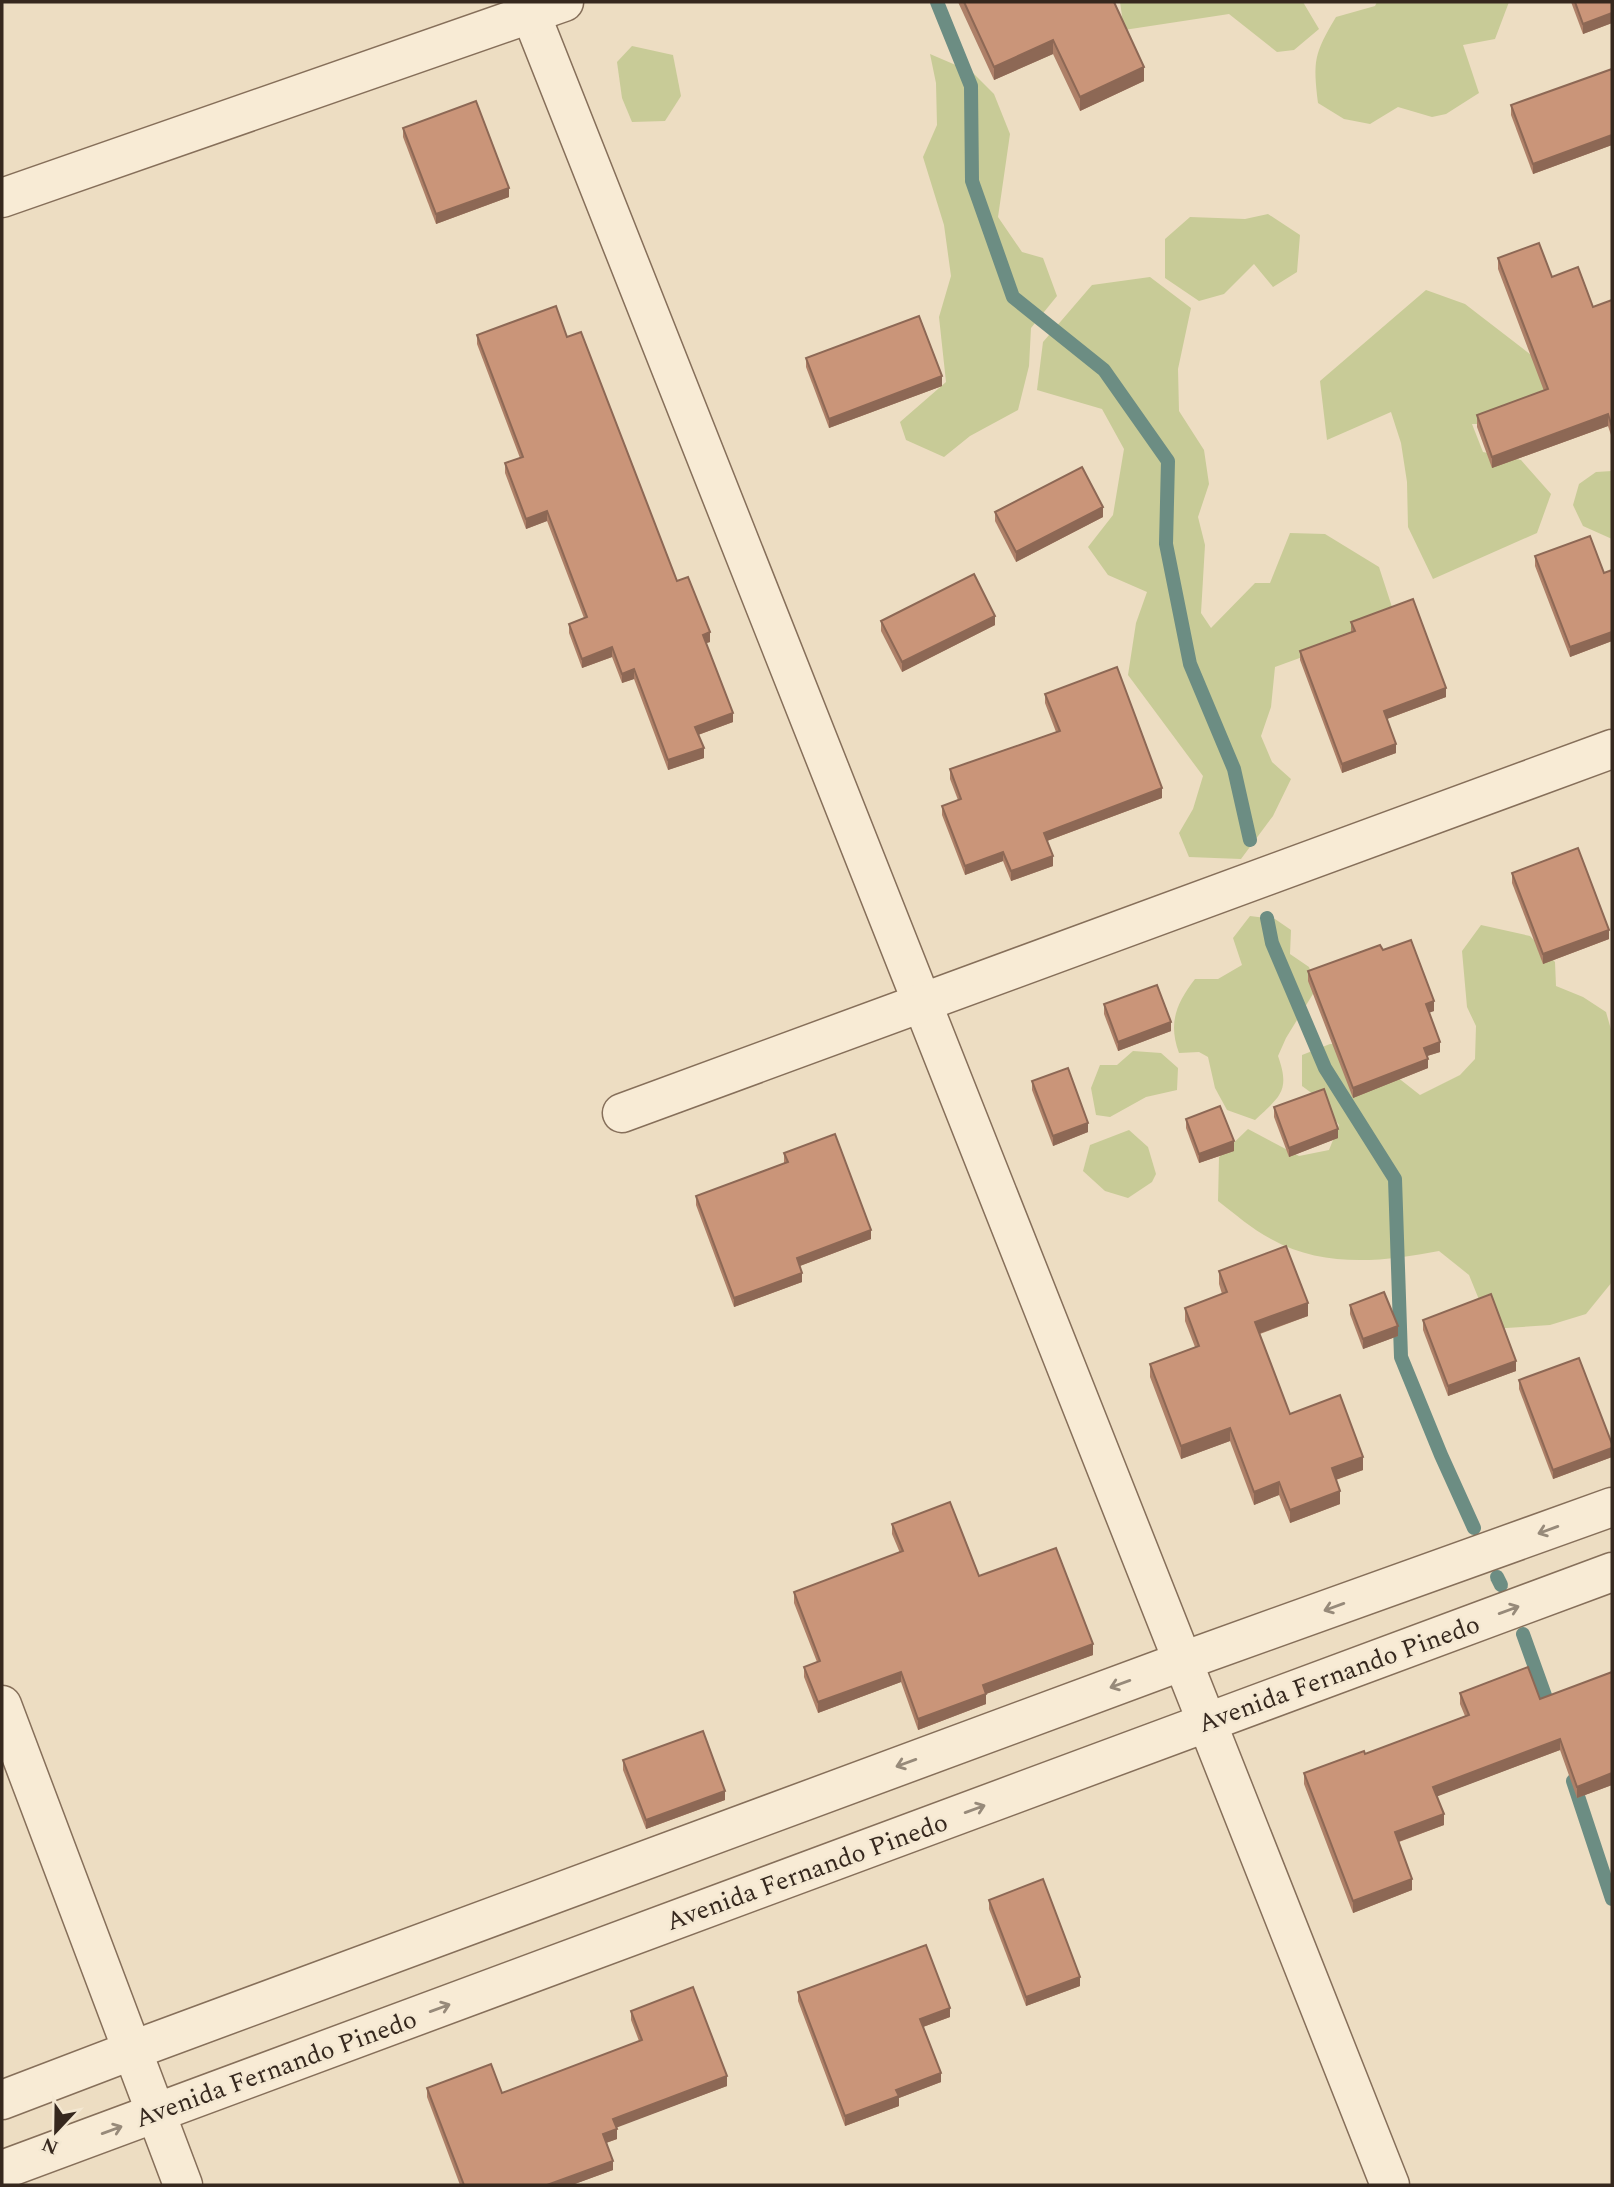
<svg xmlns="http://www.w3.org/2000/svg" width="1614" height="2187" font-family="Spectral,serif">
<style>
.green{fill:#c8cb97}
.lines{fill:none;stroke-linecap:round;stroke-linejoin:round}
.stream{stroke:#6c8d83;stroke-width:14}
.minor-casing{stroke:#866f5a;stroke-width:41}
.tertiary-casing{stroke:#866f5a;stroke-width:41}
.minor{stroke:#f8ebd5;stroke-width:38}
.tertiary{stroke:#f8ebd5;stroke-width:38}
.wall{fill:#ae8068}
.shaded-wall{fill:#8d6855}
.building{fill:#ca9579;stroke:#8d6855;stroke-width:2}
.oneway{stroke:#978a7a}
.labels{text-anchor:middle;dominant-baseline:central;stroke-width:5;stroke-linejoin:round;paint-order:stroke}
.street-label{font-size:26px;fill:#36281e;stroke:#f4e8d2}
</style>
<rect width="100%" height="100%" fill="#edddc2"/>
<g class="green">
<path d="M 1120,2 L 1303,2 L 1319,29 L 1294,50 L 1277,52 L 1229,14 L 1124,30 Z"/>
<path d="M 1377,2 L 1509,2 L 1495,39 L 1463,45 L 1479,93 L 1446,114 L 1432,117 L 1398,107 L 1370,124 L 1344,119 L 1318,103 C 1313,60 1314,54 1336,17 L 1375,6 Z"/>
<path d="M 632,46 L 673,55 L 681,96 L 665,121 L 632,122 L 622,98 L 617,62 Z"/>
<path d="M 930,54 L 972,72 L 994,94 L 1010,134 L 998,217 L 1022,252 L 1043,258 L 1057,296 L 1031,328 L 1029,366 L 1018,410 L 970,436 L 944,457 L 906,440 L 900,422 L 946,382 L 939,317 L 951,276 L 944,225 L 923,157 L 937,125 L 936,83 Z"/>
<path d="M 1268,214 L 1300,235 L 1297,272 L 1273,287 L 1254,264 L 1224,294 L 1199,301 L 1165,278 L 1165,239 L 1190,217 L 1245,219 Z"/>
<path d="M 1150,277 L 1191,308 L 1178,369 L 1179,411 L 1204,450 L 1209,484 L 1198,517 L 1205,545 L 1201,613 L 1211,628 L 1255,583 L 1270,583 L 1290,533 L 1325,534 L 1379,567 L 1392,607 L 1360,636 L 1275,667 L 1271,707 L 1261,736 L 1272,762 L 1291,779 L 1273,816 L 1241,859 L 1189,857 L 1179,833 L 1193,809 L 1203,776 L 1128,675 L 1136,623 L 1147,592 L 1108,575 L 1088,547 L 1113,515 L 1124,449 L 1102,409 L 1037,390 L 1043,342 L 1092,285 Z"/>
<path d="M 1426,290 L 1465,304 L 1535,358 L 1561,383 L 1498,424 L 1472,424 L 1483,452 L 1521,460 L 1551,494 L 1537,533 L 1433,579 L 1408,527 L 1407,482 L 1401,443 L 1391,412 L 1327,440 L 1320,381 Z"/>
<path d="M 1612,471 L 1612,539 L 1583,526 L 1573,505 L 1579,484 L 1596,472 Z"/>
<path d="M 1250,916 L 1275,919 L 1291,930 L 1290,954 L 1309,967 L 1316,989 L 1286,1038 L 1278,1056 C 1291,1092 1279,1097 1255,1120 L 1227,1110 L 1215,1088 L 1208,1057 L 1199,1052 L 1179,1053 C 1168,1023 1176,1004 1195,979 L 1218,979 L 1242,965 L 1233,938 Z"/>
<path d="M 1481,925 L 1530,936 L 1555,962 L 1556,986 L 1583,997 L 1606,1012 L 1612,1033 L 1612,1282 L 1586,1314 L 1550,1325 L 1491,1329 L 1469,1275 L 1439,1251 C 1382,1262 1323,1268 1271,1239 C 1252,1229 1235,1214 1218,1201 L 1219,1157 L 1248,1129 L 1299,1156 L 1329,1150 L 1339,1125 L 1321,1100 L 1302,1086 L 1302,1055 L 1330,1044 L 1355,1044 L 1420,1095 L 1460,1075 L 1475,1059 L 1476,1026 L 1467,1007 L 1462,951 Z"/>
<path d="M 1133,1051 L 1161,1053 L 1178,1068 L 1177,1090 L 1146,1097 L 1110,1117 L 1096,1115 L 1091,1088 L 1100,1065 L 1117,1065 Z"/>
<path d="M 1129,1130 L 1148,1147 L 1156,1174 L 1152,1182 L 1128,1198 L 1105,1191 L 1083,1171 L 1090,1145 Z"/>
</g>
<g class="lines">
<g class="stream">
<path d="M 937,2 L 971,86 L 972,181 L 1013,297 L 1104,370 L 1168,461 L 1166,544 L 1190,664 L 1234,769 L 1250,840"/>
<path d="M 1267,918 L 1272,943 L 1325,1068 L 1395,1179 L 1401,1357 L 1441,1455 L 1474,1528"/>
<path d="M 1497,1577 L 1501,1585"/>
<path d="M 1523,1634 L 1551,1712"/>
<path d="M 1573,1781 L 1612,1899"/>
</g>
<defs>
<g id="minor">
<path d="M 526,2 L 1390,2185"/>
<path d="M 622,1113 L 1612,749"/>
<path d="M 2,1705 L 183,2185"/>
<path d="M 2,2100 L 133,2050 L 1183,1661 L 1612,1507"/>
<path d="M 2,2170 L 1612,1572"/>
</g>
<path id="tertiary" d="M 2,198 L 564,2"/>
</defs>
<use href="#minor" class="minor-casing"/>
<use href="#tertiary" class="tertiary-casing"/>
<use href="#minor" class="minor"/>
<use href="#tertiary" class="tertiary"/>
</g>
<g class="wall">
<path d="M 958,2 L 1114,2 L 1144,81 L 1080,111 L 1053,54 L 994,80 Z"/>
<path d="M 1571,2 L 1612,2 L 1612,23 L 1583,34 Z"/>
<path d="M 1612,69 L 1612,145 L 1533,174 L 1511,115 L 1511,105 Z"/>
<path d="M 403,128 L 509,197 L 436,224 L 403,137 Z"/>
<path d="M 1498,258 L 1552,277 L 1593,307 L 1612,300 L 1612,438 L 1608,426 L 1492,468 L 1477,427 L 1477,415 L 1544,391 L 1498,269 Z"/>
<path d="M 477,335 L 567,337 L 677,581 L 710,642 L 706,643 L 733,722 L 698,735 L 704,758 L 668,770 L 634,679 L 622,683 L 612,657 L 582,668 L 569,633 L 569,624 L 584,618 L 547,521 L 526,529 L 505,473 L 505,463 L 520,458 L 477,344 Z"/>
<path d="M 806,358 L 942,386 L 829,428 L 806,367 Z"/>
<path d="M 995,512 L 1103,517 L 1016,562 L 995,521 Z"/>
<path d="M 1535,556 L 1604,573 L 1612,570 L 1612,641 L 1570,657 L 1535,566 Z"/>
<path d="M 881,621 L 995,625 L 902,672 L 881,631 Z"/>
<path d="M 1351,622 L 1446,697 L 1387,719 L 1396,753 L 1342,773 L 1300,660 L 1300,651 L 1351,632 Z"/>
<path d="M 1045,694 L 1162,798 L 1047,841 L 1053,866 L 1011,881 L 1003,861 L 965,875 L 942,815 L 942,806 L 958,800 L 950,779 L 950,769 L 1056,732 L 1045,703 Z"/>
<path d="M 1512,873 L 1609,939 L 1543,964 L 1512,883 Z"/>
<path d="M 1383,950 L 1434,1011 L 1429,1012 L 1440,1052 L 1427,1056 L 1428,1068 L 1353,1098 L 1308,981 L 1308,971 Z"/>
<path d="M 1104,1004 L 1171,1031 L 1118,1051 L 1104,1014 Z"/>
<path d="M 1032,1081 L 1088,1132 L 1053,1146 L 1032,1090 Z"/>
<path d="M 1274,1107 L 1338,1138 L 1289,1157 L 1274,1117 Z"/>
<path d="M 1186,1119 L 1234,1151 L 1199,1163 L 1186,1128 Z"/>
<path d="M 784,1153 L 871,1239 L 800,1266 L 802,1282 L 734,1307 L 696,1205 L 696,1196 L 784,1163 Z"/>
<path d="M 1219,1271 L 1308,1316 L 1260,1334 L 1290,1414 L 1363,1470 L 1336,1480 L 1340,1504 L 1290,1523 L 1279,1495 L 1254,1505 L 1230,1441 L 1181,1459 L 1150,1377 L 1150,1364 L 1195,1347 L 1185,1321 L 1185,1308 L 1222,1294 L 1219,1284 Z"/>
<path d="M 1350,1305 L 1398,1336 L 1363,1349 L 1350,1314 Z"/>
<path d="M 1423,1320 L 1516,1371 L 1448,1396 L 1423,1330 Z"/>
<path d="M 1519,1380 L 1612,1444 L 1612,1457 L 1553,1479 L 1519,1389 Z"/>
<path d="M 892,1524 L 979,1576 L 1093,1655 L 986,1694 L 986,1704 L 918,1730 L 901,1682 L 818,1713 L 804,1677 L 804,1667 L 817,1662 L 794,1603 L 794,1592 L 900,1553 L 892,1534 Z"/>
<path d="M 1612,1672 L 1612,1785 L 1577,1798 L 1560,1750 L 1437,1796 L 1444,1825 L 1399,1842 L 1412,1890 L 1353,1913 L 1304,1784 L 1304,1773 L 1365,1754 L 1465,1716 L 1460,1704 L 1460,1693 L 1540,1699 Z"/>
<path d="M 623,1760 L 725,1800 L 646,1829 L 623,1770 Z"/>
<path d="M 989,1900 L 1080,1986 L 1026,2006 L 989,1909 Z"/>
<path d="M 798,1992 L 950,2017 L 923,2027 L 941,2082 L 899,2098 L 899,2106 L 845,2126 L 798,2001 Z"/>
<path d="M 631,2011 L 727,2086 L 616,2127 L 617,2139 L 606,2143 L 613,2170 L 572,2185 L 460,2185 L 427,2097 L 427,2088 L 502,2093 L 639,2041 L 631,2020 Z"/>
</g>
<g class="shaded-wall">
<path d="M 1612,13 L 1612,23 L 1583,34 L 1583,24 Z"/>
<path d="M 1053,40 L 1053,54 L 994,80 L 994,67 Z"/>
<path d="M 1144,67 L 1144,81 L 1080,111 L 1080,97 Z"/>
<path d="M 1612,135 L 1612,145 L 1533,174 L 1533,164 Z"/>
<path d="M 509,188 L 509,197 L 436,224 L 436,214 Z"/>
<path d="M 942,376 L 942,386 L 829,428 L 829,419 Z"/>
<path d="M 1608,414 L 1608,426 L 1492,468 L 1492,457 Z"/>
<path d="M 1103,507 L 1103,517 L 1016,562 L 1016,552 Z"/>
<path d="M 547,511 L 547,521 L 526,529 L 526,519 Z"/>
<path d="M 995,616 L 995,625 L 902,672 L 902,662 Z"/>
<path d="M 710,632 L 710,642 L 703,644 L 703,635 Z"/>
<path d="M 1612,632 L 1612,641 L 1570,657 L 1570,647 Z"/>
<path d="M 612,647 L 612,657 L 582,668 L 582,659 Z"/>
<path d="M 634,669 L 634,679 L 622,683 L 622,674 Z"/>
<path d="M 1446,688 L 1446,697 L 1384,720 L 1384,711 Z"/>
<path d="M 733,713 L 733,722 L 695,736 L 695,727 Z"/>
<path d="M 1396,744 L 1396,753 L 1342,773 L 1342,764 Z"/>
<path d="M 704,748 L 704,758 L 668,770 L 668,760 Z"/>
<path d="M 1162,788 L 1162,798 L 1044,842 L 1044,833 Z"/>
<path d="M 1003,852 L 1003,861 L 965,875 L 965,866 Z"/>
<path d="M 1053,856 L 1053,866 L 1011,881 L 1011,871 Z"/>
<path d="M 1609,930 L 1609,939 L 1543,964 L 1543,954 Z"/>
<path d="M 1434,1001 L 1434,1011 L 1426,1014 L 1426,1004 Z"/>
<path d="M 1171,1022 L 1171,1031 L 1118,1051 L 1118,1042 Z"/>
<path d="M 1440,1042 L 1440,1052 L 1424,1057 L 1424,1048 Z"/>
<path d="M 1428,1059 L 1428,1068 L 1353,1098 L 1353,1088 Z"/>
<path d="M 1088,1123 L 1088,1132 L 1053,1146 L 1053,1136 Z"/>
<path d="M 1338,1129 L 1338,1138 L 1289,1157 L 1289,1148 Z"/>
<path d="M 1234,1141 L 1234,1151 L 1199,1163 L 1199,1154 Z"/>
<path d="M 871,1230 L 871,1239 L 797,1267 L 797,1258 Z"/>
<path d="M 802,1273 L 802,1282 L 734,1307 L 734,1298 Z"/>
<path d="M 1308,1303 L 1308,1316 L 1255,1335 L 1255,1322 Z"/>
<path d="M 1398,1326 L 1398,1336 L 1363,1349 L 1363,1339 Z"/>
<path d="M 1516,1361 L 1516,1371 L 1448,1396 L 1448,1386 Z"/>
<path d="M 1230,1428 L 1230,1441 L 1181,1459 L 1181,1446 Z"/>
<path d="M 1612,1448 L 1612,1457 L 1553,1479 L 1553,1470 Z"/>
<path d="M 1363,1457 L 1363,1470 L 1332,1481 L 1332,1468 Z"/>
<path d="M 1279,1482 L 1279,1495 L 1254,1505 L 1254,1492 Z"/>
<path d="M 1340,1491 L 1340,1504 L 1290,1523 L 1290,1510 Z"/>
<path d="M 1093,1644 L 1093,1655 L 986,1694 L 986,1704 L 918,1730 L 918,1719 L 983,1685 Z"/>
<path d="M 901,1672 L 901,1682 L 818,1713 L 818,1702 Z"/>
<path d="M 1560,1739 L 1560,1750 L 1433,1798 L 1433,1787 Z"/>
<path d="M 1612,1773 L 1612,1785 L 1577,1798 L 1577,1787 Z"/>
<path d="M 725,1791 L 725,1800 L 646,1829 L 646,1820 Z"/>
<path d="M 1444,1814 L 1444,1825 L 1395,1843 L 1395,1832 Z"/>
<path d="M 1412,1879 L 1412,1890 L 1353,1913 L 1353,1901 Z"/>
<path d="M 1080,1977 L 1080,1986 L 1026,2006 L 1026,1997 Z"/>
<path d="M 950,2008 L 950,2017 L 920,2028 L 920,2019 Z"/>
<path d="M 941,2073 L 941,2082 L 899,2098 L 899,2106 L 845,2126 L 845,2116 L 896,2090 Z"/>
<path d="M 727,2076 L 727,2086 L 613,2129 L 613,2119 Z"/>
<path d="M 617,2129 L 617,2139 L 603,2144 L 603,2134 Z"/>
<path d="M 613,2161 L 613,2170 L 572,2185 L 547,2185 Z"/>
</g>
<g class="building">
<path d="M 964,2 L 1114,2 L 1144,67 L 1080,97 L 1053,40 L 994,67 Z"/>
<path d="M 1575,2 L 1612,2 L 1612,13 L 1583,24 Z"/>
<path d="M 1612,69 L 1612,135 L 1533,164 L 1511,105 Z"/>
<path d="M 476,101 L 509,188 L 436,214 L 403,128 Z"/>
<path d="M 1539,243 L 1552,277 L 1578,267 L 1593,307 L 1612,300 L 1612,427 L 1608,414 L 1492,457 L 1477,415 L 1548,389 L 1498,258 Z"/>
<path d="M 556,306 L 567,337 L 581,332 L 677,581 L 688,577 L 710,632 L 703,635 L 733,713 L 695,727 L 704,748 L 668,760 L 634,669 L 622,674 L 612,647 L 582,659 L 569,624 L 587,617 L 547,511 L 526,519 L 505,463 L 523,457 L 477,335 Z"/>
<path d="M 919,316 L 942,376 L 829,419 L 806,358 Z"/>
<path d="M 1082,467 L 1103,507 L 1016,552 L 995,512 Z"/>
<path d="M 1590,536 L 1604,573 L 1612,570 L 1612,632 L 1570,647 L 1535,556 Z"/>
<path d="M 974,574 L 995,616 L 902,662 L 881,621 Z"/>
<path d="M 1413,599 L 1446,688 L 1384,711 L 1396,744 L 1342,764 L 1300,651 L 1355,631 L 1351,622 Z"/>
<path d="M 1117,667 L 1162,788 L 1044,833 L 1053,856 L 1011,871 L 1003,852 L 965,866 L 942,806 L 961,799 L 950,769 L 1060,731 L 1045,694 Z"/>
<path d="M 1578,848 L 1609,930 L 1543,954 L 1512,873 Z"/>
<path d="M 1411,940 L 1434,1001 L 1426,1004 L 1440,1042 L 1424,1048 L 1428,1059 L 1353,1088 L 1308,971 L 1380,945 L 1383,950 Z"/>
<path d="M 1157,985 L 1171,1022 L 1118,1042 L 1104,1004 Z"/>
<path d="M 1068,1068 L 1088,1123 L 1053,1136 L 1032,1081 Z"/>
<path d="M 1324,1089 L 1338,1129 L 1289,1148 L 1274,1107 Z"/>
<path d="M 1220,1106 L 1234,1141 L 1199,1154 L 1186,1119 Z"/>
<path d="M 835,1134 L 871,1230 L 797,1258 L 802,1273 L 734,1298 L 696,1196 L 788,1162 L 784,1153 Z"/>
<path d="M 1286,1246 L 1308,1303 L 1255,1322 L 1290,1414 L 1340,1395 L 1363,1457 L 1332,1468 L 1340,1491 L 1290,1510 L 1279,1482 L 1254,1492 L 1230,1428 L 1181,1446 L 1150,1364 L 1199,1346 L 1185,1308 L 1227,1292 L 1219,1271 Z"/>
<path d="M 1384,1292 L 1398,1326 L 1363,1339 L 1350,1305 Z"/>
<path d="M 1491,1294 L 1516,1361 L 1448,1386 L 1423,1320 Z"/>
<path d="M 1579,1358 L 1612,1444 L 1612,1448 L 1553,1470 L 1519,1380 Z"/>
<path d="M 950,1502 L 979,1576 L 1056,1548 L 1093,1644 L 983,1685 L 986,1694 L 918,1719 L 901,1672 L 818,1702 L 804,1667 L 820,1661 L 794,1592 L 903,1551 L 892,1524 Z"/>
<path d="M 1528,1667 L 1540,1699 L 1612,1672 L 1612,1773 L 1577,1787 L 1560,1739 L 1433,1787 L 1444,1814 L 1395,1832 L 1412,1879 L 1353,1901 L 1304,1773 L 1364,1751 L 1365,1754 L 1469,1715 L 1460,1693 Z"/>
<path d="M 703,1731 L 725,1791 L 646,1820 L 623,1760 Z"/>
<path d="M 1043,1879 L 1080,1977 L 1026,1997 L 989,1900 Z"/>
<path d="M 926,1945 L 950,2008 L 920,2019 L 941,2073 L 896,2090 L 899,2096 L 845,2116 L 798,1992 Z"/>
<path d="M 693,1987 L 727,2076 L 613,2119 L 617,2129 L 603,2134 L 613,2161 L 547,2185 L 464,2185 L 427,2088 L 491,2064 L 502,2093 L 642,2040 L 631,2011 Z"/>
</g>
<defs><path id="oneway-shaft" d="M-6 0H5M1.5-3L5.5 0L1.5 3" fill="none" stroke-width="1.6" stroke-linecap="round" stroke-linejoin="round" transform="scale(1.75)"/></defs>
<g class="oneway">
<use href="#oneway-shaft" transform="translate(1548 1530) rotate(160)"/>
<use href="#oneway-shaft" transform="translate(1334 1607) rotate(160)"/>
<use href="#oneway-shaft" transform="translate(1509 1610) rotate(-20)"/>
<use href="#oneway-shaft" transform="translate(1120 1684) rotate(160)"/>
<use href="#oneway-shaft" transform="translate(906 1763) rotate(160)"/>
<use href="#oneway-shaft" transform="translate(975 1809) rotate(-20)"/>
<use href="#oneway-shaft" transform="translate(440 2008) rotate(-20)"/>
<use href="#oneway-shaft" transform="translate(112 2130) rotate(-20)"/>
</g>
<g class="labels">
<g class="street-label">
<text transform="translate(1339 1674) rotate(-20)">Avenida Fernando Pinedo</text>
<text transform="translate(807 1872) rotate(-20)">Avenida Fernando Pinedo</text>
<text transform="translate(276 2069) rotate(-20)">Avenida Fernando Pinedo</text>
</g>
</g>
<rect width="1614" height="2187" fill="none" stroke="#36281e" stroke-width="7"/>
<g transform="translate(56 2131) rotate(202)" stroke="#f4e8d2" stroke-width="5" paint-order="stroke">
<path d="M0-5L12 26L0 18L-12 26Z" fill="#36281e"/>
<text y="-10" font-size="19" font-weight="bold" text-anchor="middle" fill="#36281e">N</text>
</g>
</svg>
